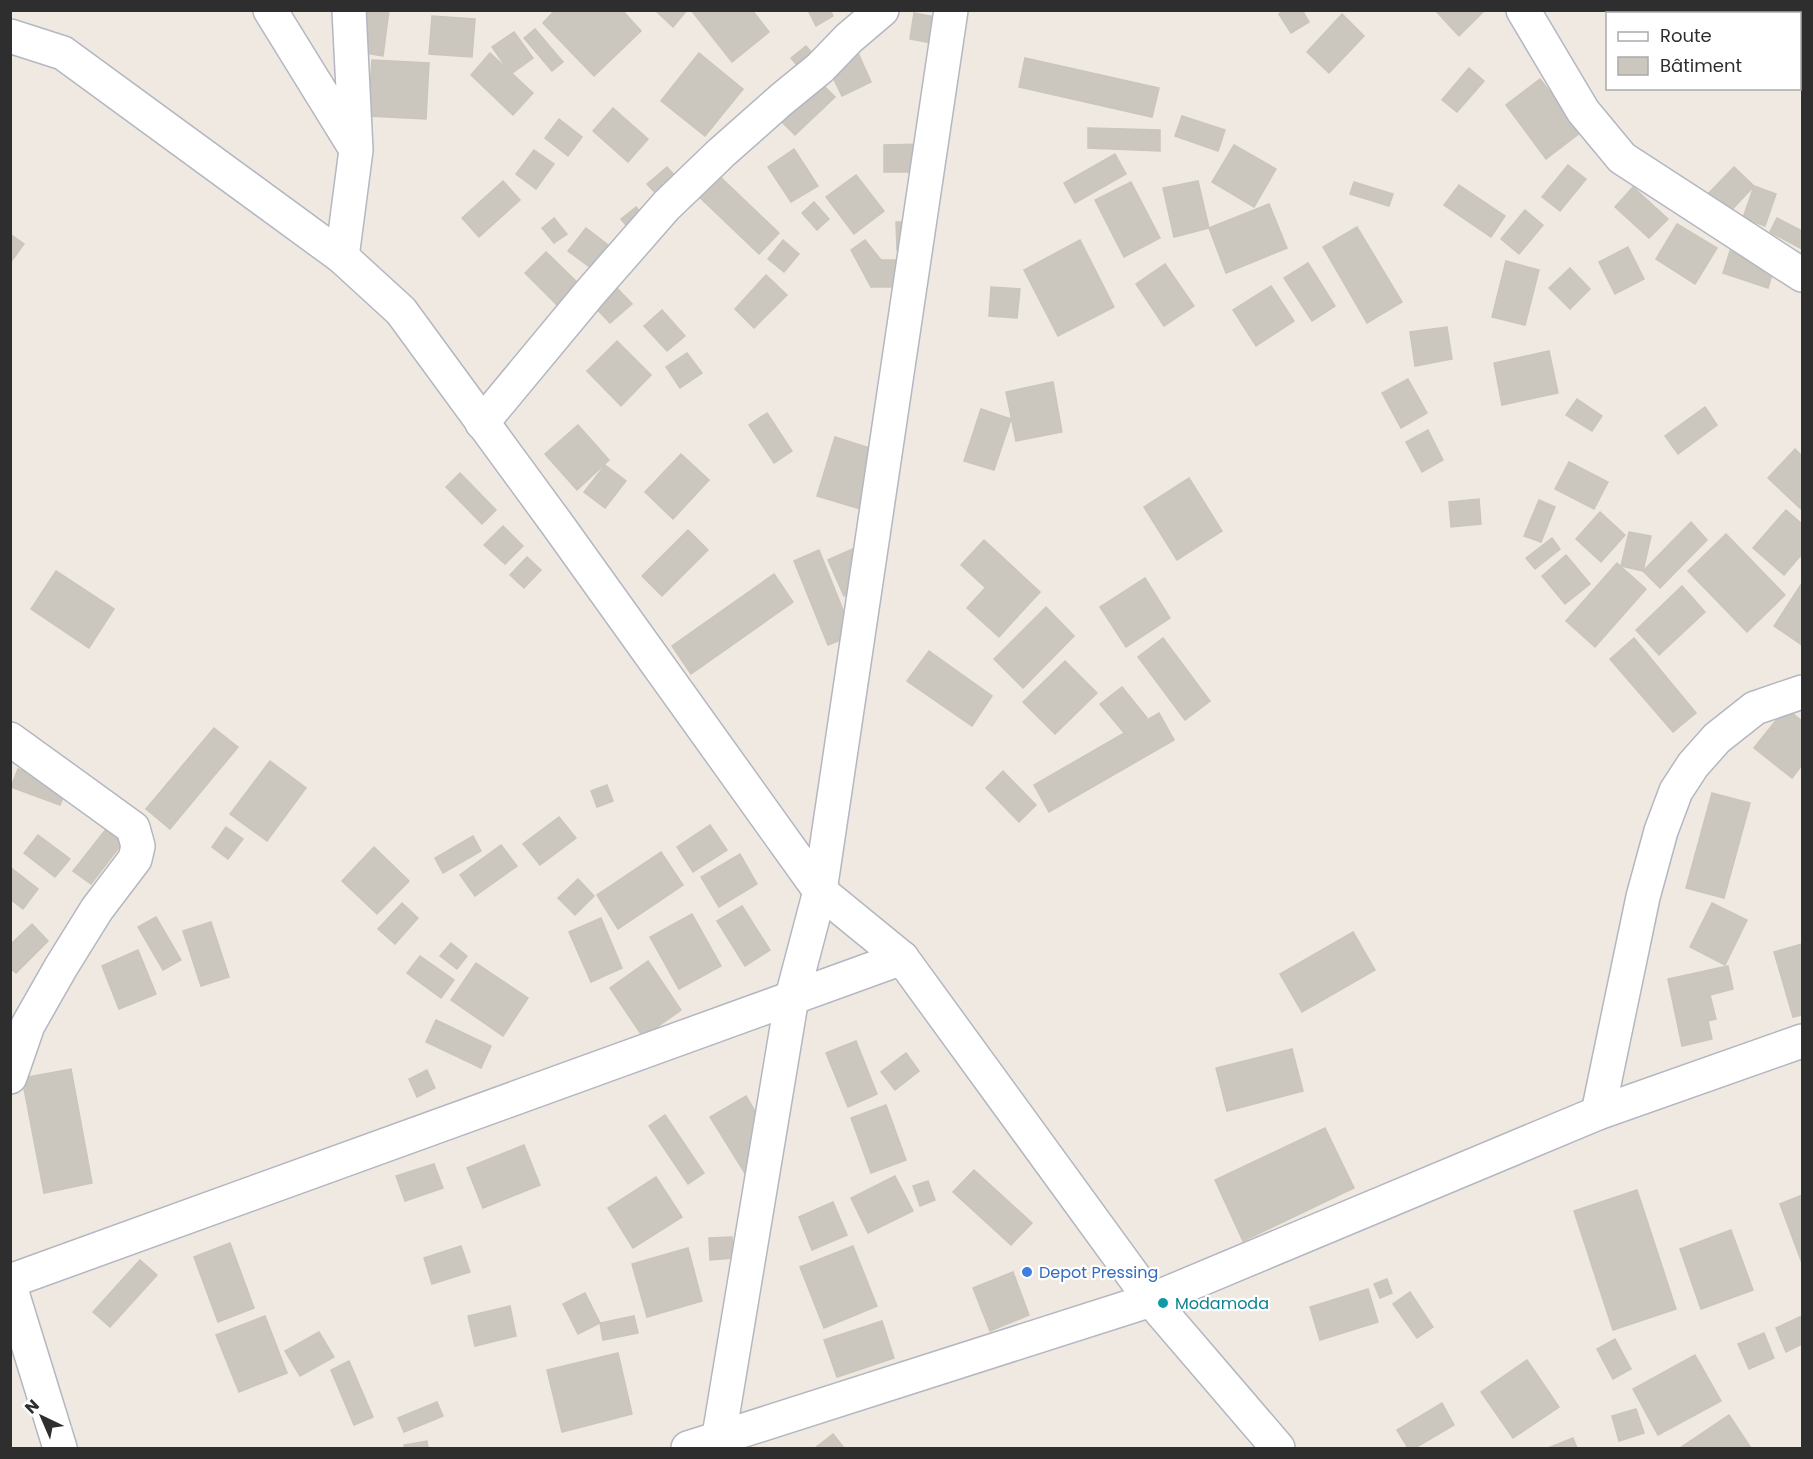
<svg xmlns="http://www.w3.org/2000/svg" width="1813" height="1459" font-family="Poppins,sans-serif">
<style>
.building{fill:#cbc7bf;stroke:#cbc5ba;stroke-width:1.5}
.lines{fill:none;stroke-linecap:round;stroke-linejoin:round}
.minor-casing{stroke:#b4b7c1;stroke-width:36}
.minor{stroke:#fff;stroke-width:33}
.shop-dot{fill:#3f7fe0;stroke:#fff;stroke-width:2}
.culture-dot{fill:#0f9aa8;stroke:#fff;stroke-width:2}
.labels{text-anchor:middle;dominant-baseline:central;stroke-width:4.5;stroke-linejoin:round;paint-order:stroke}
.shop-label{font-size:16px;fill:#366cbe;stroke:#fff;text-anchor:start}
.culture-label{font-size:16px;fill:#0d838f;stroke:#fff;text-anchor:start}
</style>
<rect width="100%" height="100%" fill="#efe9e1"/>
<g class="building">
<path d="M 364,10 L 389,10 L 383,56 L 358,52 Z"/>
<path d="M 555,10 L 622,10 L 641,31 L 594,76 L 543,23 Z"/>
<path d="M 655,10 L 687,10 L 673,27 Z"/>
<path d="M 691,10 L 752,10 L 769,32 L 732,62 Z"/>
<path d="M 808,10 L 830,10 L 833,16 L 816,26 Z"/>
<path d="M 1283,10 L 1302,10 L 1309,22 L 1291,33 L 1279,14 Z"/>
<path d="M 1435,10 L 1485,10 L 1459,36 Z"/>
<path d="M 914,13 L 962,22 L 958,48 L 910,39 Z"/>
<path d="M 1342,14 L 1364,36 L 1329,73 L 1307,52 Z"/>
<path d="M 432,16 L 475,19 L 472,57 L 429,54 Z"/>
<path d="M 535,29 L 563,62 L 552,71 L 524,38 Z"/>
<path d="M 514,32 L 533,58 L 511,74 L 492,47 Z"/>
<path d="M 806,46 L 816,58 L 801,70 L 791,58 Z"/>
<path d="M 490,53 L 533,93 L 513,115 L 471,75 Z"/>
<path d="M 699,53 L 743,89 L 705,136 L 661,101 Z"/>
<path d="M 858,53 L 871,82 L 842,96 L 828,67 Z"/>
<path d="M 1025,58 L 1159,88 L 1152,117 L 1019,87 Z"/>
<path d="M 372,60 L 429,63 L 426,119 L 368,116 Z"/>
<path d="M 1469,68 L 1484,81 L 1457,112 L 1442,100 Z"/>
<path d="M 817,79 L 835,97 L 795,135 L 777,117 Z"/>
<path d="M 1540,79 L 1581,132 L 1546,159 L 1506,105 Z"/>
<path d="M 613,108 L 648,139 L 628,162 L 593,131 Z"/>
<path d="M 1182,116 L 1225,130 L 1218,151 L 1175,136 Z"/>
<path d="M 559,119 L 582,137 L 568,156 L 545,138 Z"/>
<path d="M 1088,128 L 1160,130 L 1160,151 L 1088,148 Z"/>
<path d="M 925,144 L 925,172 L 884,172 L 884,145 Z"/>
<path d="M 1234,145 L 1276,169 L 1254,207 L 1212,182 Z"/>
<path d="M 794,149 L 818,186 L 791,202 L 768,167 Z"/>
<path d="M 534,150 L 554,164 L 536,189 L 516,174 Z"/>
<path d="M 1115,154 L 1126,174 L 1075,203 L 1064,183 Z"/>
<path d="M 1568,165 L 1586,179 L 1560,211 L 1542,197 Z"/>
<path d="M 667,167 L 681,183 L 662,200 L 647,184 Z"/>
<path d="M 1734,167 L 1754,186 L 1726,216 L 1706,196 Z"/>
<path d="M 713,170 L 779,233 L 759,254 L 693,191 Z"/>
<path d="M 856,175 L 884,211 L 854,234 L 826,197 Z"/>
<path d="M 503,181 L 520,200 L 479,237 L 462,218 Z"/>
<path d="M 1198,181 L 1209,228 L 1174,237 L 1163,188 Z"/>
<path d="M 1131,182 L 1160,238 L 1124,257 L 1095,200 Z"/>
<path d="M 1354,182 L 1393,194 L 1389,206 L 1350,194 Z"/>
<path d="M 1459,185 L 1505,216 L 1491,237 L 1444,205 Z"/>
<path d="M 1754,186 L 1776,194 L 1765,226 L 1743,218 Z"/>
<path d="M 1633,187 L 1668,219 L 1649,238 L 1615,207 Z"/>
<path d="M 814,202 L 829,219 L 817,230 L 802,213 Z"/>
<path d="M 1269,204 L 1287,248 L 1226,273 L 1209,228 Z"/>
<path d="M 636,207 L 646,218 L 631,231 L 621,219 Z"/>
<path d="M 1525,210 L 1543,225 L 1519,254 L 1501,239 Z"/>
<path d="M 554,218 L 567,234 L 554,243 L 542,228 Z"/>
<path d="M 1777,218 L 1802,231 L 1802,249 L 1770,232 Z"/>
<path d="M 896,222 L 919,222 L 919,250 L 897,250 Z"/>
<path d="M 1677,224 L 1717,248 L 1695,284 L 1656,259 Z"/>
<path d="M 1357,227 L 1402,302 L 1367,323 L 1323,247 Z"/>
<path d="M 586,228 L 608,245 L 591,268 L 568,251 Z"/>
<path d="M 10,234 L 24,244 L 10,263 Z"/>
<path d="M 783,240 L 799,254 L 784,272 L 768,259 Z"/>
<path d="M 865,240 L 881,260 L 916,260 L 916,287 L 871,287 L 851,250 Z"/>
<path d="M 1080,240 L 1114,307 L 1058,336 L 1024,270 Z"/>
<path d="M 1628,247 L 1644,279 L 1615,294 L 1599,262 Z"/>
<path d="M 1730,251 L 1775,265 L 1768,288 L 1723,273 Z"/>
<path d="M 546,252 L 580,285 L 559,307 L 525,273 Z"/>
<path d="M 1506,261 L 1539,270 L 1525,325 L 1492,317 Z"/>
<path d="M 1308,263 L 1335,306 L 1312,321 L 1284,278 Z"/>
<path d="M 1165,264 L 1194,306 L 1164,326 L 1136,284 Z"/>
<path d="M 1570,268 L 1590,289 L 1570,309 L 1549,288 Z"/>
<path d="M 766,275 L 787,295 L 754,328 L 735,309 Z"/>
<path d="M 1271,286 L 1294,321 L 1256,346 L 1233,310 Z"/>
<path d="M 991,287 L 1020,289 L 1017,318 L 989,316 Z"/>
<path d="M 617,288 L 632,304 L 610,323 L 595,307 Z"/>
<path d="M 662,310 L 685,336 L 667,351 L 644,326 Z"/>
<path d="M 1447,327 L 1452,359 L 1415,366 L 1410,332 Z"/>
<path d="M 617,341 L 651,375 L 621,406 L 587,371 Z"/>
<path d="M 1549,351 L 1558,393 L 1502,405 L 1494,363 Z"/>
<path d="M 687,353 L 702,373 L 680,388 L 666,367 Z"/>
<path d="M 1408,379 L 1427,413 L 1401,428 L 1382,393 Z"/>
<path d="M 1053,382 L 1062,432 L 1016,441 L 1006,392 Z"/>
<path d="M 1577,399 L 1602,416 L 1592,431 L 1566,415 Z"/>
<path d="M 1705,407 L 1717,425 L 1678,454 L 1665,436 Z"/>
<path d="M 981,409 L 1011,419 L 994,470 L 964,461 Z"/>
<path d="M 767,413 L 792,451 L 774,463 L 749,425 Z"/>
<path d="M 578,425 L 609,460 L 577,490 L 545,454 Z"/>
<path d="M 1428,430 L 1443,460 L 1422,472 L 1406,442 Z"/>
<path d="M 835,437 L 885,453 L 867,511 L 817,496 Z"/>
<path d="M 1795,449 L 1802,456 L 1802,510 L 1768,478 Z"/>
<path d="M 681,454 L 709,480 L 673,519 L 645,492 Z"/>
<path d="M 1569,462 L 1608,482 L 1594,509 L 1555,489 Z"/>
<path d="M 605,465 L 626,481 L 605,508 L 584,492 Z"/>
<path d="M 460,473 L 496,510 L 482,524 L 446,487 Z"/>
<path d="M 1189,478 L 1222,531 L 1177,560 L 1144,507 Z"/>
<path d="M 1479,499 L 1481,524 L 1451,527 L 1449,502 Z"/>
<path d="M 1539,500 L 1555,507 L 1541,542 L 1524,536 Z"/>
<path d="M 1786,510 L 1802,524 L 1802,554 L 1784,575 L 1753,548 Z"/>
<path d="M 1600,512 L 1625,535 L 1601,562 L 1576,539 Z"/>
<path d="M 1691,522 L 1707,540 L 1660,588 L 1643,571 Z"/>
<path d="M 503,526 L 523,546 L 505,564 L 484,545 Z"/>
<path d="M 688,530 L 708,550 L 662,596 L 642,576 Z"/>
<path d="M 1629,532 L 1651,536 L 1643,571 L 1621,566 Z"/>
<path d="M 1726,534 L 1785,595 L 1747,632 L 1688,571 Z"/>
<path d="M 1552,538 L 1560,549 L 1535,569 L 1526,558 Z"/>
<path d="M 984,540 L 1040,592 L 1017,617 L 961,565 Z"/>
<path d="M 855,548 L 872,584 L 844,596 L 828,560 Z"/>
<path d="M 819,550 L 853,635 L 828,645 L 794,561 Z"/>
<path d="M 1566,555 L 1590,584 L 1565,604 L 1542,576 Z"/>
<path d="M 527,557 L 541,570 L 524,588 L 510,575 Z"/>
<path d="M 1617,563 L 1646,589 L 1595,647 L 1566,621 Z"/>
<path d="M 56,571 L 114,609 L 89,648 L 31,609 Z"/>
<path d="M 774,574 L 793,602 L 691,674 L 672,646 Z"/>
<path d="M 1145,578 L 1170,618 L 1126,647 L 1100,607 Z"/>
<path d="M 1802,583 L 1802,645 L 1774,626 Z"/>
<path d="M 1682,586 L 1705,612 L 1659,655 L 1636,630 Z"/>
<path d="M 985,588 L 1017,617 L 999,637 L 967,608 Z"/>
<path d="M 1046,607 L 1074,636 L 1023,688 L 994,659 Z"/>
<path d="M 1163,638 L 1210,701 L 1185,720 L 1138,657 Z"/>
<path d="M 1634,638 L 1696,713 L 1673,732 L 1610,659 Z"/>
<path d="M 929,651 L 992,696 L 972,726 L 907,681 Z"/>
<path d="M 1065,661 L 1097,693 L 1055,734 L 1023,702 Z"/>
<path d="M 1122,687 L 1147,718 L 1126,735 L 1100,704 Z"/>
<path d="M 1786,708 L 1802,721 L 1802,765 L 1792,778 L 1754,748 Z"/>
<path d="M 1159,713 L 1174,740 L 1049,812 L 1034,785 Z"/>
<path d="M 214,728 L 238,747 L 170,829 L 146,809 Z"/>
<path d="M 270,761 L 306,788 L 267,841 L 230,814 Z"/>
<path d="M 18,769 L 67,787 L 60,805 L 11,787 Z"/>
<path d="M 1003,771 L 1036,805 L 1019,822 L 986,788 Z"/>
<path d="M 607,785 L 613,801 L 597,807 L 591,791 Z"/>
<path d="M 1712,793 L 1750,803 L 1724,898 L 1686,888 Z"/>
<path d="M 559,817 L 576,838 L 540,865 L 523,844 Z"/>
<path d="M 110,824 L 127,837 L 91,884 L 73,871 Z"/>
<path d="M 710,825 L 727,850 L 693,872 L 677,847 Z"/>
<path d="M 226,827 L 243,839 L 228,859 L 212,847 Z"/>
<path d="M 38,835 L 70,859 L 55,877 L 24,853 Z"/>
<path d="M 473,836 L 481,851 L 443,873 L 435,858 Z"/>
<path d="M 501,845 L 517,866 L 475,896 L 460,875 Z"/>
<path d="M 374,847 L 409,881 L 377,914 L 342,881 Z"/>
<path d="M 661,852 L 683,885 L 618,929 L 597,895 Z"/>
<path d="M 740,854 L 757,884 L 719,907 L 701,877 Z"/>
<path d="M 10,867 L 38,889 L 23,909 L 10,899 Z"/>
<path d="M 578,879 L 594,896 L 575,915 L 558,898 Z"/>
<path d="M 402,903 L 418,918 L 395,944 L 378,929 Z"/>
<path d="M 1712,903 L 1747,920 L 1725,965 L 1690,947 Z"/>
<path d="M 742,906 L 770,950 L 745,966 L 717,921 Z"/>
<path d="M 692,914 L 721,966 L 679,989 L 650,937 Z"/>
<path d="M 156,917 L 181,960 L 163,970 L 138,927 Z"/>
<path d="M 601,918 L 622,968 L 591,982 L 569,932 Z"/>
<path d="M 211,922 L 229,977 L 201,986 L 183,931 Z"/>
<path d="M 32,924 L 48,941 L 16,973 L 10,968 L 10,945 Z"/>
<path d="M 1353,932 L 1375,970 L 1302,1012 L 1280,974 Z"/>
<path d="M 451,943 L 467,956 L 457,969 L 440,956 Z"/>
<path d="M 1802,944 L 1802,1015 L 1793,1017 L 1774,952 Z"/>
<path d="M 138,950 L 156,994 L 119,1009 L 102,966 Z"/>
<path d="M 420,956 L 454,980 L 441,998 L 407,973 Z"/>
<path d="M 648,961 L 681,1010 L 643,1037 L 610,988 Z"/>
<path d="M 476,963 L 528,998 L 503,1036 L 451,1000 Z"/>
<path d="M 1728,966 L 1733,989 L 1710,995 L 1716,1019 L 1708,1021 L 1712,1039 L 1682,1046 L 1668,979 Z"/>
<path d="M 436,1020 L 491,1046 L 481,1068 L 426,1042 Z"/>
<path d="M 856,1041 L 877,1094 L 848,1107 L 826,1053 Z"/>
<path d="M 1292,1049 L 1303,1091 L 1227,1111 L 1216,1068 Z"/>
<path d="M 906,1053 L 919,1071 L 895,1090 L 881,1072 Z"/>
<path d="M 71,1069 L 92,1183 L 44,1193 L 22,1078 Z"/>
<path d="M 427,1070 L 435,1088 L 417,1097 L 409,1079 Z"/>
<path d="M 746,1096 L 780,1154 L 746,1175 L 710,1117 Z"/>
<path d="M 886,1105 L 906,1160 L 871,1173 L 851,1118 Z"/>
<path d="M 665,1115 L 704,1173 L 688,1184 L 649,1126 Z"/>
<path d="M 1325,1128 L 1354,1188 L 1243,1241 L 1215,1180 Z"/>
<path d="M 524,1145 L 540,1185 L 483,1208 L 467,1168 Z"/>
<path d="M 434,1164 L 443,1188 L 405,1201 L 396,1176 Z"/>
<path d="M 974,1170 L 1032,1223 L 1011,1245 L 953,1192 Z"/>
<path d="M 895,1176 L 913,1211 L 868,1233 L 851,1198 Z"/>
<path d="M 656,1177 L 682,1217 L 633,1248 L 608,1208 Z"/>
<path d="M 928,1181 L 935,1200 L 920,1206 L 913,1186 Z"/>
<path d="M 1637,1190 L 1676,1309 L 1613,1330 L 1574,1211 Z"/>
<path d="M 1802,1195 L 1802,1263 L 1780,1204 Z"/>
<path d="M 833,1202 L 847,1235 L 812,1250 L 799,1217 Z"/>
<path d="M 1731,1230 L 1753,1290 L 1701,1309 L 1680,1249 Z"/>
<path d="M 732,1237 L 733,1258 L 710,1260 L 709,1238 Z"/>
<path d="M 230,1243 L 254,1308 L 218,1322 L 194,1257 Z"/>
<path d="M 461,1246 L 470,1272 L 432,1284 L 424,1258 Z"/>
<path d="M 853,1246 L 877,1306 L 824,1328 L 800,1267 Z"/>
<path d="M 688,1248 L 702,1301 L 647,1317 L 632,1264 Z"/>
<path d="M 140,1260 L 157,1275 L 110,1327 L 93,1312 Z"/>
<path d="M 1013,1272 L 1029,1315 L 990,1331 L 973,1288 Z"/>
<path d="M 1387,1279 L 1392,1293 L 1380,1298 L 1374,1284 Z"/>
<path d="M 1368,1289 L 1378,1322 L 1320,1340 L 1310,1307 Z"/>
<path d="M 1410,1292 L 1433,1327 L 1417,1338 L 1393,1304 Z"/>
<path d="M 585,1293 L 600,1323 L 578,1334 L 563,1304 Z"/>
<path d="M 510,1306 L 516,1336 L 475,1346 L 468,1316 Z"/>
<path d="M 265,1316 L 287,1373 L 239,1392 L 216,1335 Z"/>
<path d="M 634,1316 L 638,1333 L 603,1340 L 600,1323 Z"/>
<path d="M 1802,1316 L 1802,1344 L 1786,1352 L 1776,1328 Z"/>
<path d="M 882,1321 L 894,1358 L 837,1377 L 824,1340 Z"/>
<path d="M 319,1332 L 334,1357 L 300,1376 L 285,1351 Z"/>
<path d="M 1764,1333 L 1774,1358 L 1749,1369 L 1738,1344 Z"/>
<path d="M 1615,1339 L 1631,1369 L 1613,1379 L 1597,1349 Z"/>
<path d="M 618,1353 L 632,1414 L 562,1432 L 547,1370 Z"/>
<path d="M 1695,1355 L 1721,1401 L 1658,1435 L 1633,1389 Z"/>
<path d="M 1527,1360 L 1559,1407 L 1513,1438 L 1481,1392 Z"/>
<path d="M 349,1361 L 373,1417 L 354,1425 L 331,1370 Z"/>
<path d="M 437,1402 L 443,1416 L 404,1432 L 398,1418 Z"/>
<path d="M 1442,1403 L 1454,1425 L 1415,1448 L 1408,1448 L 1397,1430 Z"/>
<path d="M 1636,1409 L 1644,1433 L 1619,1441 L 1612,1416 Z"/>
<path d="M 1729,1415 L 1751,1448 L 1680,1448 Z"/>
<path d="M 833,1434 L 844,1448 L 815,1448 Z"/>
<path d="M 1573,1438 L 1577,1448 L 1548,1448 Z"/>
<path d="M 427,1441 L 428,1448 L 405,1448 L 404,1445 Z"/>
</g>
<g class="lines">
<defs>
<g id="minor">
<path d="M 270,10 L 354,146"/>
<path d="M 1523,10 L 1583,111 L 1622,158 L 1802,275"/>
<path d="M 10,36 L 63,53 L 342,257 L 401,311 L 557,524 L 820,891 L 902,958 L 1151,1300 L 1278,1448"/>
<path d="M 342,257 L 356,150 L 349,10"/>
<path d="M 482,423 L 589,294 L 666,206 L 721,153 L 782,99 L 820,68 L 849,38 L 882,10"/>
<path d="M 10,739 L 133,828 L 138,846 L 135,859 L 97,909 L 61,967 L 28,1025 L 10,1077"/>
<path d="M 1598,1113 L 1643,897 L 1661,831 L 1676,791 L 1693,765 L 1717,738 L 1755,708 L 1802,692"/>
<path d="M 10,1281 L 902,958"/>
<path d="M 10,1286 L 60,1448"/>
<path d="M 688,1448 L 1151,1300 L 1598,1113 L 1802,1041"/>
<path d="M 717,1448 L 792,997 L 820,891 L 951,10"/>
</g>
</defs>
<use href="#minor" class="minor-casing"/>
<use href="#minor" class="minor"/>
</g>
<circle class="shop-dot" cx="1027" cy="1272" r="6"/>
<circle class="culture-dot" cx="1163" cy="1303" r="6"/>
<g class="labels">
<g class="shop-label">
<text x="1039" y="1272">Depot Pressing</text>
</g>
<g class="culture-label">
<text x="1175" y="1303">Modamoda</text>
</g>
</g>
<rect width="1813" height="1459" fill="none" stroke="#2e2e2e" stroke-width="24"/>
<rect x="1606" y="12" width="195" height="78" fill="#ffffff" stroke="#ababab" stroke-width="1.5"/>
<rect x="1618" y="32" width="30" height="9" fill="#ffffff" stroke="#ababab" stroke-width="1.5"/>
<text x="1660" y="42" font-size="18" fill="#2e2e2e">Route</text>
<rect x="1618" y="57" width="30" height="18" fill="#cbc7bf" stroke="#ababab" stroke-width="1.5"/>
<text x="1660" y="72" font-size="18" fill="#2e2e2e">Bâtiment</text>
<g transform="translate(42 1417) rotate(316)" stroke="#ffffff" stroke-width="4.5" paint-order="stroke">
<path d="M0-4.5L10 22L0 15L-10 22Z" fill="#2e2e2e"/>
<text y="-9" font-size="16" font-weight="bold" text-anchor="middle" fill="#2e2e2e">N</text>
</g>
</svg>
